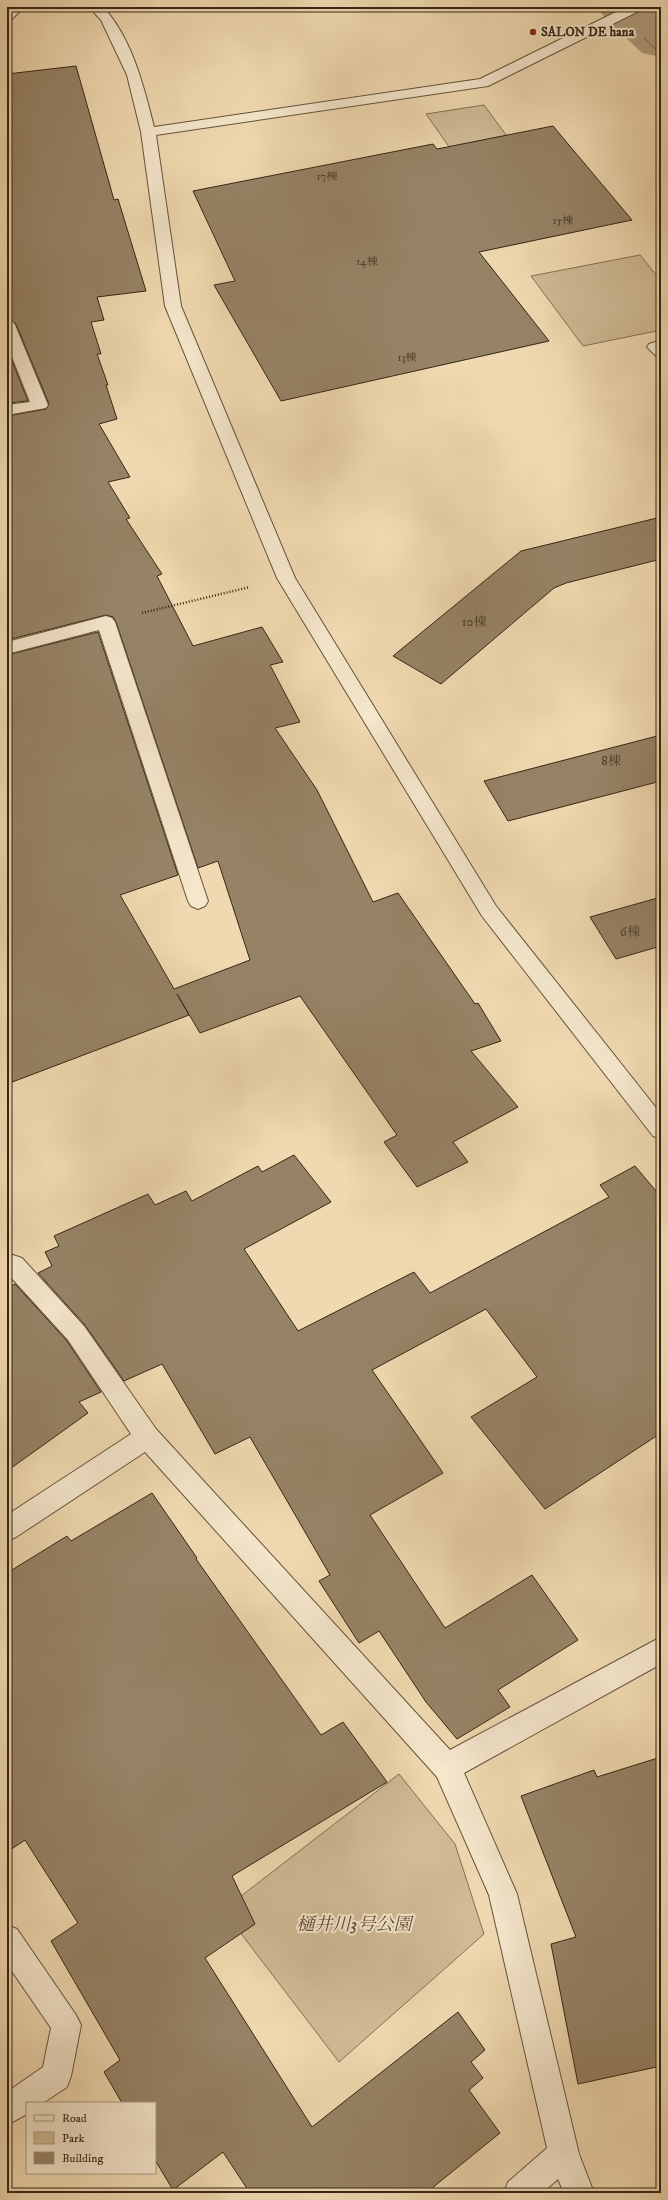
<svg xmlns="http://www.w3.org/2000/svg" width="668" height="2200" font-family="'IM FELL DW Pica','Noto Serif JP',serif">
<style>
.green{fill:#d0bb96;stroke:#827056}
.lines{fill:none;stroke-linecap:round;stroke-linejoin:round}
.river{fill:#b09c7c;fill-rule:evenodd}
.building{fill:#968366;stroke:#352616}
.minor-casing{stroke:#64533c;stroke-width:2}
.path-far1{stroke:#352616;stroke-width:1.5;stroke-dasharray:0.5 1.5;stroke-linecap:butt}
.path{stroke:#352616;stroke-width:2.5;stroke-dasharray:1 2;stroke-linecap:butt}
.minor{fill:#f5e6cc;fill-rule:evenodd}
.poi-dot{fill:#8f2418;stroke:#f5e6cc;stroke-width:1.5}
.labels{text-anchor:middle;dominant-baseline:central;stroke-width:4;stroke-linejoin:round;paint-order:stroke}
.far-number-label{font-size:11px;fill:#4d3d2a}
.far-poi-label{font-size:13px;font-weight:bold;fill:#352616;stroke:#f5e6cc;text-anchor:start}
.number-label{font-size:13px;fill:#4d3d2a}
.near-park-label{font-size:18px;font-style:italic;fill:#5c4b36;stroke:#f5e6cc}
</style>
<rect width="100%" height="100%" fill="#f0d9b0"/>
<filter id="stains"><feTurbulence type="fractalNoise" baseFrequency=".005" numOctaves="4"/><feColorMatrix values="0 0 0 0 .2 0 0 0 0 .09 0 0 0 0 .02 0 0 0 .5 -.17"/></filter>
<radialGradient id="worn" r=".72"><stop offset=".6" stop-color="#630" stop-opacity="0"/><stop offset="1" stop-color="#630" stop-opacity=".3"/></radialGradient>
<g class="green">
<path d="M 484,105 L 526,162 L 452,151 L 426,114 Z"/>
<path d="M 640,255 L 661,281 L 661,330 L 583,346 L 531,276 Z"/>
<path d="M 399,1774 L 455,1844 L 484,1934 L 339,2062 L 223,1910 Z"/>
</g>
<g class="lines">
<path class="river" d="M 597,7 L 656,7 L 661,12 L 661,57 L 642,53 L 605,18 Z"/>
</g>
<g class="building">
<path d="M 76,66 L 114,200 L 118,199 L 146,291 L 97,297 L 104,320 L 91,322 L 101,354 L 97,354 L 108,385 L 106,385 L 117,419 L 99,424 L 130,477 L 108,482 L 130,518 L 126,519 L 162,574 L 157,576 L 193,646 L 262,627 L 283,662 L 270,665 L 300,722 L 275,728 L 317,790 L 373,902 L 398,893 L 475,1004 L 478,1003 L 501,1041 L 471,1051 L 518,1107 L 453,1142 L 468,1162 L 417,1187 L 384,1142 L 397,1135 L 300,996 L 200,1033 L 177,994 L 189,1015 L 7,1084 L 7,655 L 98,632 L 178,875 L 120,895 L 174,989 L 250,960 L 218,861 L 198,868 L 116,622 L 113,617 L 106,615 L 7,640 L 7,416 L 46,409 L 49,404 L 16,324 L 13,321 L 7,319 L 7,74 Z"/>
<path d="M 553,126 L 632,220 L 479,252 L 549,341 L 281,401 L 214,285 L 235,281 L 193,191 L 433,144 L 437,149 Z"/>
<path d="M 7,348 L 28,401 L 7,403 Z"/>
<path d="M 661,517 L 661,559 L 566,583 L 554,588 L 441,684 L 393,656 L 521,551 Z"/>
<path d="M 661,735 L 661,781 L 508,821 L 484,781 Z"/>
<path d="M 661,897 L 661,946 L 616,959 L 590,917 Z"/>
<path d="M 294,1155 L 331,1202 L 244,1249 L 298,1331 L 414,1272 L 430,1293 L 609,1197 L 600,1185 L 635,1166 L 661,1197 L 661,1433 L 545,1509 L 471,1417 L 537,1377 L 486,1309 L 372,1370 L 443,1473 L 370,1515 L 445,1628 L 532,1575 L 578,1640 L 498,1690 L 510,1707 L 457,1739 L 426,1702 L 379,1631 L 359,1643 L 319,1581 L 330,1575 L 250,1437 L 215,1454 L 162,1364 L 124,1381 L 85,1325 L 38,1273 L 52,1266 L 45,1252 L 59,1246 L 54,1236 L 148,1194 L 155,1205 L 186,1191 L 192,1201 L 258,1166 L 262,1172 Z"/>
<path d="M 15,1284 L 67,1341 L 101,1392 L 79,1402 L 88,1413 L 7,1471 L 7,1288 Z"/>
<path d="M 152,1493 L 197,1558 L 196,1559 L 321,1735 L 343,1722 L 387,1782 L 232,1876 L 255,1924 L 205,1958 L 312,2127 L 458,2012 L 485,2050 L 471,2062 L 483,2078 L 469,2090 L 500,2133 L 426,2193 L 250,2193 L 223,2152 L 173,2190 L 155,2160 L 155,2103 L 122,2103 L 104,2072 L 120,2060 L 51,1941 L 78,1923 L 25,1840 L 7,1852 L 7,1573 L 67,1536 L 71,1541 Z"/>
<path d="M 661,1757 L 661,2066 L 578,2084 L 551,1944 L 576,1937 L 521,1796 L 594,1770 L 597,1777 Z"/>
</g>
<g class="lines">
<defs>
<g id="minor">
<path d="M 9,7 L 24,7 L 12,19 L 7,20 L 7,9 Z"/>
<path d="M 89,7 L 103,7 C 132,38 144,87 154,127 L 480,79 L 626,7 L 643,7 L 641,10 L 488,86 L 156,135 L 181,306 L 295,578 L 496,906 L 661,1114 L 661,1139 L 653,1136 L 482,916 L 277,578 L 165,306 L 141,132 L 127,75 L 101,20 Z"/>
<path d="M 7,320 L 13,322 L 15,325 L 48,405 L 46,408 L 7,415 L 7,405 L 30,402 L 7,344 Z"/>
<path d="M 655,342 L 661,344 L 661,357 L 655,355 L 647,347 L 649,344 Z"/>
<path d="M 106,616 L 112,618 L 115,622 L 208,901 L 205,906 L 198,909 L 191,906 L 188,901 L 99,630 L 7,654 L 7,642 Z"/>
<path d="M 7,1253 L 22,1258 L 84,1326 L 156,1429 L 450,1750 L 661,1637 L 661,1664 L 464,1773 L 517,1894 L 579,2154 L 594,2193 L 564,2193 L 558,2179 L 542,2193 L 504,2193 L 508,2182 L 547,2148 L 489,1895 L 437,1777 L 145,1452 L 16,1537 L 7,1541 L 7,1515 L 131,1434 L 68,1340 L 7,1273 Z"/>
<path d="M 7,1925 L 17,1929 L 76,2015 L 81,2025 L 71,2076 L 67,2087 L 43,2103 L 27,2103 L 27,2114 L 7,2125 L 7,2092 L 43,2067 L 51,2028 L 7,1964 Z"/>
</g>
</defs>
<use href="#minor" class="minor-casing"/>
<path class="path-far1" d="M 645,39 L 661,54"/>
<path class="path" d="M 142,613 L 250,587"/>
<use href="#minor" class="minor"/>
</g>
<circle class="poi-dot" cx="533" cy="32" r="4"/>
<g class="labels">
<g class="far-number-label">
<text x="327" y="177">17棟</text>
<text x="563" y="221">15棟</text>
<text x="367" y="262">14棟</text>
<text x="407" y="358">13棟</text>
</g>
<g class="far-poi-label">
<text x="541" y="32">SALON DE hana</text>
</g>
<g class="number-label">
<text x="474" y="622">10棟</text>
<text x="611" y="761">8棟</text>
<text x="630" y="932">6棟</text>
</g>
<g class="near-park-label">
<text x="354" y="1925">樋井川3号公園</text>
</g>
</g>
<rect width="668" height="2200" fill="none" stroke="#f0d9b0" stroke-width="24"/>
<rect x="8" y="8" width="652" height="2184" fill="none" stroke="#352616" stroke-width="2"/>
<rect x="12" y="12" width="644" height="2176" fill="none" stroke="#352616"/>
<rect x="26" y="2102" width="130" height="72" fill="#f5e6cc" stroke="#a89983"/>
<rect x="34" y="2115" width="20" height="6" fill="#f5e6cc" stroke="#a89983"/>
<text x="62" y="2122" font-size="12" fill="#352616">Road</text>
<rect x="34" y="2132" width="20" height="12" fill="#d0bb96" stroke="#a89983"/>
<text x="62" y="2142" font-size="12" fill="#352616">Park</text>
<rect x="34" y="2152" width="20" height="12" fill="#968366" stroke="#a89983"/>
<text x="62" y="2162" font-size="12" fill="#352616">Building</text>
<rect width="100%" height="100%" filter="url(#stains)"/>
<rect width="100%" height="100%" fill="url(#worn)"/>
</svg>
